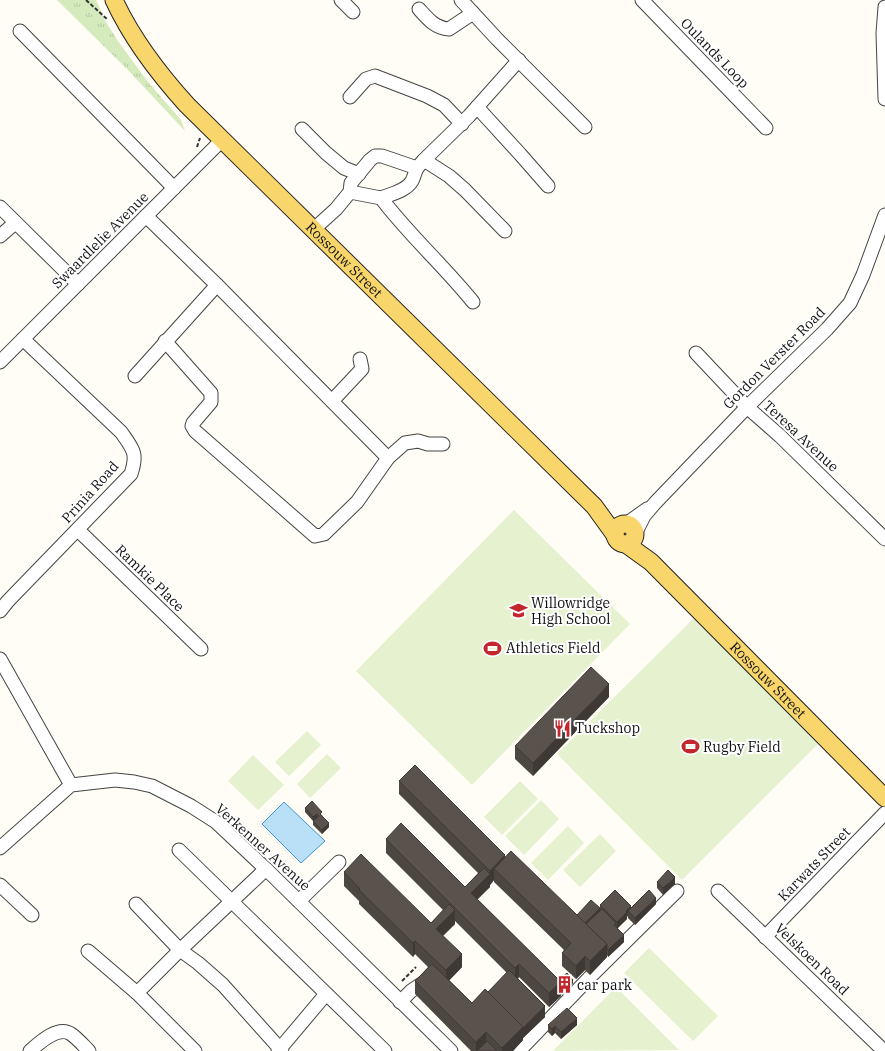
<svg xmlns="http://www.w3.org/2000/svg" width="885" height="1051" font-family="'IBM Plex Serif',serif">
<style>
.park{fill:url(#park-tufts)}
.pitch{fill:#e6f2cf}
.water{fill:#b9e0f7;stroke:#3f96cf}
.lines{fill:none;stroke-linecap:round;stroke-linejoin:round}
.minor-casing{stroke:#444;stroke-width:15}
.major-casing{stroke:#222;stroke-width:19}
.path{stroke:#333;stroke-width:2;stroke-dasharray:4 2;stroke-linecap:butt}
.minor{stroke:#fff;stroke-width:13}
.major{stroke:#f9d66b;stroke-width:17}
.wall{fill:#4d4742;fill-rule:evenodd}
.shaded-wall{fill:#3f3936}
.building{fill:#5a524d;stroke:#3f3936}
.labels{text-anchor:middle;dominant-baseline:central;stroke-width:4;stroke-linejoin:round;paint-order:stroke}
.street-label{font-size:14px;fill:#111;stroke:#fff}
.poi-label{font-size:14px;fill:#111;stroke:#fff;text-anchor:start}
</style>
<defs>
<pattern id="park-tufts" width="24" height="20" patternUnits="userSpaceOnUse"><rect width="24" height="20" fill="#d5ebbd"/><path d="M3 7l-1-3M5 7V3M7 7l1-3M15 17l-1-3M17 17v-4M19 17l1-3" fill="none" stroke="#b6c8a1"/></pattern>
</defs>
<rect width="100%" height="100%" fill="#fffdf5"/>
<path class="park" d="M 57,0 L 96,0 L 104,19 L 118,41 L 148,82 L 181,120 L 185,131 L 127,69 Z"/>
<g class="pitch">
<path d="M 514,510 L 630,624 L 472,785 L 356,671 Z"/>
<path d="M 698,614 L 823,739 L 682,880 L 557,754 Z"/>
<path d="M 307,731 L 321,745 L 289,776 L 275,762 Z"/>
<path d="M 327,754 L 341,768 L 310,798 L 297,784 Z"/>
<path d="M 253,755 L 284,785 L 258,810 L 228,781 Z"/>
<path d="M 520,781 L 538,799 L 502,835 L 484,817 Z"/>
<path d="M 541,800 L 559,819 L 524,855 L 505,836 Z"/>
<path d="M 568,826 L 584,843 L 548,880 L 531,863 Z"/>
<path d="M 600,834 L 616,851 L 580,887 L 563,870 Z"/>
<path d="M 649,948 L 718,1016 L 693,1041 L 624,973 Z"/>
<path d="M 616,987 L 679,1050 L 553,1051 Z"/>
</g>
<path class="water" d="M 284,802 L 325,841 L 301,863 L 262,824 Z"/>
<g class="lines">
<defs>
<g id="minor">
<path d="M 341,0 L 353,12"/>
<path d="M 461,0 L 497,39 L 585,127"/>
<path d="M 642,0 L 766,128"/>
<path d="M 885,7 L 883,33 L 885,99"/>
<path d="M 419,9 C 428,19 435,28 449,29 L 473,13"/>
<path d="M 20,31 L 174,188"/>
<path d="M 350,97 L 366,79 L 375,76 L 427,96 L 444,105 L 462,124"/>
<path d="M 477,107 L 520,154 L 548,186"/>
<path d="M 302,129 L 326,153 L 344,168 L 359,174"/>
<path d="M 424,160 L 449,176 L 465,190 L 505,231"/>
<path d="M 350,192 L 381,198 C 409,235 444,266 473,302"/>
<path d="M 381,198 C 391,194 406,191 412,181 C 414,177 415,172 417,168"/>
<path d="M 0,207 L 78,284"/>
<path d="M 146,216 L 217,285 L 388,458"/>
<path d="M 314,229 L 336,209 L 350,192 L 351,183 L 370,160 L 375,156 L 382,156 L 417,168 L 424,160 L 469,116 L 519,60"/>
<path d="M 0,236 L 15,223"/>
<path d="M 165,341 L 211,393 L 211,402 L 193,423 L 192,426 L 195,431 L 315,536 L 324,534 L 357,502 L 388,458 L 405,443 L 418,441 L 428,444 L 443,444"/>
<path d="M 696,353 L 747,407 L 780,436 L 885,539"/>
<path d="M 0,362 L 222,140"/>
<path d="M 135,376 L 217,285"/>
<path d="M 332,401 L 362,369 L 360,359"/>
<path d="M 626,524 L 647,509"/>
<path d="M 78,530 L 201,649"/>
<path d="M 635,534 L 644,516 L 655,503 L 747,407 L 827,329 L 850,303 L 863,275 L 885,215"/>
<path d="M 0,611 L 8,601 L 131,474 C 138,453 133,449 121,432 L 23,339"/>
<path d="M 0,659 L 71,785"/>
<path d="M 0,848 L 71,785 L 115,780 L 134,782 L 152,786 L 191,806 L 216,822 L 266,869 L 451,1051"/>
<path d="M 179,850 L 385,1051"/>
<path d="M 0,885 L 32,915"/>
<path d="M 718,891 L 884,1051"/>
<path d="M 299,901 L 339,862"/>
<path d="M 136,904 L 180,950 L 198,963 L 223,985 L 282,1051"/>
<path d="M 765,937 L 885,813"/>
<path d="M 88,951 L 137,993 L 195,1051"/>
<path d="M 137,993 L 180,950 L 266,869"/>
<path d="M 400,1002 L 411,991 L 423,983 L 429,986"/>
<path d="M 30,1051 C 39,1043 58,1025 71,1034 C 77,1038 83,1045 89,1051"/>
<path d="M 278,1051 L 326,994"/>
<path d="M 519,1051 L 591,976 L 677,891"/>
</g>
<g id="major">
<path id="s1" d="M 114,0 C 132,39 158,73 187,105 L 594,506 L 615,535"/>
<circle cx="625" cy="534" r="10"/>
<path id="s2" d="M 626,544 L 651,562 L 885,798"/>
</g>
</defs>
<use href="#minor" class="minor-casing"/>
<use href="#major" class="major-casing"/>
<g class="path">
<path d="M 86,0 L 108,20"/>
<path d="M 197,147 L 200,138"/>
<path d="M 402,981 L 416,967"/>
</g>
<use href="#minor" class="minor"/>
<use href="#major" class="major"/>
</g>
<g class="wall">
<path d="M 609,697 L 533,776 L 515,759 L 515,746 Z"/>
<path d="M 399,781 L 505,857 L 577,915 L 600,910 L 600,905 L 631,908 L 656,904 L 635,925 L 628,918 L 628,915 L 627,917 L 627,919 L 617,928 L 624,942 L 608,957 L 607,955 L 607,957 L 590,975 L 585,970 L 576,979 L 562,966 L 562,953 L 564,950 L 494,882 L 494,880 L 490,885 L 490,887 L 477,899 L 559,980 L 573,983 L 562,995 L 561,993 L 561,996 L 549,1007 L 519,977 L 518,979 L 545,1017 L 523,1038 L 523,1040 L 513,1051 L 471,1051 L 415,994 L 415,981 L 428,967 L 415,954 L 413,957 L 359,904 L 359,901 L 344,886 L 344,872 L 431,923 L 443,910 L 386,853 L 386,839 L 465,887 L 478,873 L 399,794 ZM 455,921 L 507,973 L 488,992 L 472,1003 L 449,980 L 462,967 L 443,936 L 455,924 Z"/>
<path d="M 305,808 L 322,815 L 329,827 L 322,834 L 313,825 L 313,821 L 305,812 Z"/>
<path d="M 657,882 L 675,884 L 663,895 L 657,888 Z"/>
<path d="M 548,1025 L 577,1025 L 561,1039 L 555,1033 L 552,1036 L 548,1032 Z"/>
</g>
<g class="shaded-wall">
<path d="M 609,684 L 609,697 L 533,776 L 533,763 Z"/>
<path d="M 317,814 L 317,817 L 313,821 L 313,817 Z"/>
<path d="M 329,823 L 329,827 L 322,834 L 322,830 Z"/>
<path d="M 505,855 L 505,869 L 494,869 L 494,880 L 490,885 L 490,887 L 471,906 L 471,893 L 490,874 L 490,871 Z"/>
<path d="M 675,877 L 675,884 L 663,895 L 663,888 Z"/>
<path d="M 656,898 L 656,904 L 635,925 L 635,918 Z"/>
<path d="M 631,906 L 631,912 L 628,911 L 628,915 L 627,917 L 627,919 L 617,929 L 617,922 Z"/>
<path d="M 600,908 L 600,915 L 583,926 Z"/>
<path d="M 455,910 L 455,924 L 436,942 L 436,929 Z"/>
<path d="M 624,935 L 624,942 L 608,957 L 608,950 Z"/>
<path d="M 415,941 L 415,954 L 413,957 L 413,943 Z"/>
<path d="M 607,944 L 607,957 L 590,975 L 590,961 Z"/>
<path d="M 462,954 L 462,967 L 446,984 L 446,970 Z"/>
<path d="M 585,956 L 585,970 L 576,979 L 576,966 Z"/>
<path d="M 519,964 L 519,977 L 515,981 L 515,968 Z"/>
<path d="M 573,980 L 573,983 L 562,995 L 562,991 Z"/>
<path d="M 561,982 L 561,996 L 549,1007 L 549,993 Z"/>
<path d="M 545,1006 L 545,1017 L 523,1038 L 523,1040 L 513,1051 L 502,1051 L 502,1048 L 523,1027 Z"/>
<path d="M 577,1018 L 577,1025 L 561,1039 L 561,1032 Z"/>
<path d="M 555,1026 L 555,1033 L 552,1036 L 552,1029 Z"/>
<path d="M 486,1032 L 486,1046 L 481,1051 L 476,1051 L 476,1042 Z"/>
</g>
<g class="building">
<path d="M 591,667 L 609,684 L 533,763 L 515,746 Z"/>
<path d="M 415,765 L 505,855 L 490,871 L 399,781 Z"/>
<path d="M 312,801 L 322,812 L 320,814 L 329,823 L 322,830 L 313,821 L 319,816 L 317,814 L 313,817 L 305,808 Z"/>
<path d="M 401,823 L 465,887 L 484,868 L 490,874 L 471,893 L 561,982 L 549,993 L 519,964 L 515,968 L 386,839 Z"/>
<path d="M 511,851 L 607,944 L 590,961 L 585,956 L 576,966 L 562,953 L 571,943 L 494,869 Z"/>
<path d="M 361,854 L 431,923 L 449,904 L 455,910 L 436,929 L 462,954 L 446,970 L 415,941 L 413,943 L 359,890 L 360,889 L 344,872 Z"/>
<path d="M 668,870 L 675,877 L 663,888 L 657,882 Z"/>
<path d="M 615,890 L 631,906 L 626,911 L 627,912 L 617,922 L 600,905 Z"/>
<path d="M 649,890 L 656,898 L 635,918 L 628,911 Z"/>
<path d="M 591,900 L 600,908 L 585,923 L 577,915 Z"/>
<path d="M 602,909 L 616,923 L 614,925 L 624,935 L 608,950 L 607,949 L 607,944 L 586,924 Z"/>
<path d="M 432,964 L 472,1003 L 485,989 L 523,1027 L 502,1048 L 486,1032 L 476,1042 L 415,981 Z"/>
<path d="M 509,970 L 545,1006 L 523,1028 L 523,1027 L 488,992 Z"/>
<path d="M 567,973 L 573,980 L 562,991 L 561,989 L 561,982 L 559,980 Z"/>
<path d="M 567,1008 L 577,1018 L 561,1032 L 555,1026 L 552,1029 L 548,1025 Z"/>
<path d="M 487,1041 L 497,1051 L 477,1051 Z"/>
</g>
<defs>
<symbol id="school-bare" viewBox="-9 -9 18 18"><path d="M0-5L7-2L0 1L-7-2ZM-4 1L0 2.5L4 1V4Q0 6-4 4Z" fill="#c4262e" stroke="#fff" stroke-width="2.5" paint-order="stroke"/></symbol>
<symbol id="stadium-bare" viewBox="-9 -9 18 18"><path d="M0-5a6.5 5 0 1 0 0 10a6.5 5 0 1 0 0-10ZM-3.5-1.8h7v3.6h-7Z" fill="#c4262e" stroke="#fff" stroke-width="2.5" paint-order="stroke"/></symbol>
<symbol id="restaurant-bare" viewBox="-9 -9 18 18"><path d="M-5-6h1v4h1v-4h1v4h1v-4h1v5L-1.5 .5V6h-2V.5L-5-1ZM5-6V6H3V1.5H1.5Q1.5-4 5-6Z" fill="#c4262e" stroke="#fff" stroke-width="2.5" paint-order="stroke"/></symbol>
<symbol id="building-bare" viewBox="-9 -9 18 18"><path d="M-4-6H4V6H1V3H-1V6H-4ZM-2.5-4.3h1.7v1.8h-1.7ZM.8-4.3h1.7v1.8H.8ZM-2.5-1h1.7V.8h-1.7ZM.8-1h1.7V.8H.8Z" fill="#c4262e" stroke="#fff" stroke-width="2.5" paint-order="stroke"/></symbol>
</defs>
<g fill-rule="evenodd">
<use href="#school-bare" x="506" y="598" width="25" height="25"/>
<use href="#stadium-bare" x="480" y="636" width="25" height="25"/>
<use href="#restaurant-bare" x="550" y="716" width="25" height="25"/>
<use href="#stadium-bare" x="678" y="734" width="25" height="25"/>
<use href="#building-bare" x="552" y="972" width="25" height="25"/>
</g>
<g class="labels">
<g class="street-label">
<text transform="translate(715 53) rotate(46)">Oulands Loop</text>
<text transform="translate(100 240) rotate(-45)">Swaardlelie Avenue</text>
<text stroke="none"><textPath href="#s1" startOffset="349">Rossouw Street</textPath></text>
<text transform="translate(774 358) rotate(-45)">Gordon Verster Road</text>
<text transform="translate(801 436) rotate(43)">Teresa Avenue</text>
<text transform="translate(90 492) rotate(-48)">Prinia Road</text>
<text transform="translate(150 578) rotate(44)">Ramkie Place</text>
<text stroke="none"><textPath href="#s2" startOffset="197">Rossouw Street</textPath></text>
<text transform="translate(263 847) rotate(42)">Verkenner Avenue</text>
<text transform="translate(814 864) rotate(-46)">Karwats Street</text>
<text transform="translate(812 959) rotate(44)">Velskoen Road</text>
</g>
<g class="poi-label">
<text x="531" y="603">Willowridge<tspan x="531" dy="16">High School</tspan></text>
<text x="506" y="648">Athletics Field</text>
<text x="575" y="728">Tuckshop</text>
<text x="703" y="747">Rugby Field</text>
<text x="577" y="985">car park</text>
</g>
</g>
</svg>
